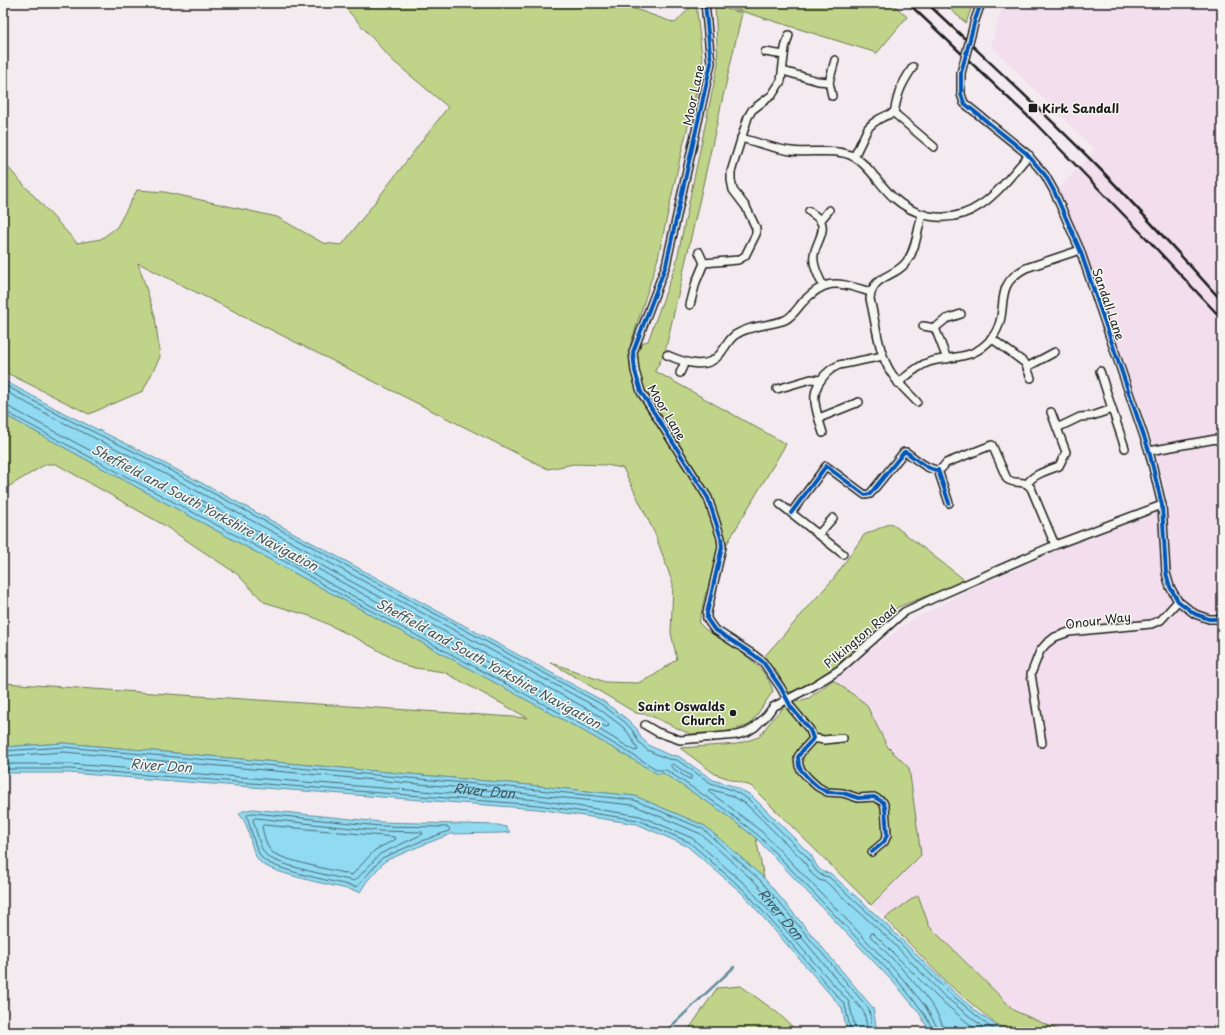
<svg xmlns="http://www.w3.org/2000/svg" width="1225" height="1035" font-family="'Playpen Sans',sans-serif">
<style>
.built{fill:#f2deed}
.green{fill:#c0d489;stroke:#6e7852}
.water{fill:#90daf2;stroke:#628e9c}
.lines{fill:none;stroke-linecap:round;stroke-linejoin:round}
.shore{stroke:#4a6872;stroke-width:1}
.stream{stroke:#628e9c;stroke-width:2.5}
.street-casing{stroke:#1c1c1c;stroke-width:10}
.street{stroke:#f6f6f2;stroke-width:7}
.rail{stroke:#1c1c1c;stroke-width:2.5}
.street-bridge-casing{stroke:#1c1c1c;stroke-width:10;stroke-linecap:butt}
.street-bridge{stroke:#f6f6f2;stroke-width:7}
.cycleway-casing{stroke:#f6f6f2;stroke-width:6}
.cycleway{stroke:#0057b8;stroke-width:4}
.poi-dot{fill:#1c1c1c;stroke:#f6f6f2;stroke-width:1.5}
.labels{text-anchor:middle;dominant-baseline:central;stroke-width:3;stroke-linejoin:round;paint-order:stroke}
.street-label{font-size:12px;fill:#1c1c1c;stroke:#f6f6f2}
.poi-label{font-size:12px;font-weight:bold;fill:#1c1c1c;stroke:#f6f6f2;text-anchor:start}
.water-label{font-size:13px;font-style:italic;fill:#3f555c;stroke:#f6f6f2}
</style>
<rect width="100%" height="100%" fill="#f4ebf0"/>
<filter id="ink" filterUnits="userSpaceOnUse"><feTurbulence type="fractalNoise" baseFrequency=".025" numOctaves="2"/><feDisplacementMap in="SourceGraphic" scale="8" xChannelSelector="R" yChannelSelector="G"/><feConvolveMatrix kernelMatrix="1 2 1 2 8 2 1 2 1" color-interpolation-filters="sRGB"/></filter>
<g filter="url(#ink)">
<path class="built" d="M 1003,3 L 1222,3 L 1222,1032 L 1063,1032 L 1015,1011 L 929,926 L 918,895 L 885,918 L 871,905 L 921,855 L 909,768 L 887,746 L 866,704 L 833,680 L 908,622 L 974,588 L 1059,549 L 1170,508 L 1153,442 L 1083,248 L 1058,189 L 1095,150 L 991,46 Z"/>
<g class="green">
<path d="M 341,3 L 618,3 L 675,23 L 694,3 L 696,3 L 703,66 L 680,158 L 658,258 L 630,346 L 648,341 L 676,264 L 718,64 L 715,6 L 742,13 L 665,352 L 655,371 L 786,444 L 725,547 L 715,587 L 706,592 L 699,623 L 706,630 C 730,646 764,661 773,691 L 750,725 L 725,732 L 690,734 L 649,715 L 636,713 L 550,662 L 605,682 L 638,683 L 653,676 L 677,659 L 671,633 L 673,584 L 655,534 L 623,468 L 606,465 L 574,464 L 548,469 L 138,263 L 155,316 L 160,357 L 143,391 L 89,414 L 3,371 L 3,162 L 77,243 L 101,239 L 117,227 L 137,190 L 165,192 L 277,217 L 323,243 L 342,245 L 448,107 L 392,60 Z"/>
<path d="M 715,3 L 892,3 L 907,17 L 877,53 Z"/>
<path d="M 943,3 L 973,3 L 966,23 Z"/>
<path d="M 3,414 L 580,729 L 658,774 L 663,773 L 721,811 L 756,838 L 764,878 L 705,826 L 635,796 L 509,783 L 64,743 L 3,747 L 3,683 L 528,718 L 444,672 L 408,667 L 358,639 L 313,617 L 264,602 L 237,574 L 162,524 L 56,464 L 46,464 L 3,490 Z"/>
<path d="M 891,523 L 966,581 L 898,607 L 836,666 L 797,691 L 788,692 L 777,672 L 763,658 L 834,578 L 864,535 Z"/>
<path d="M 833,680 L 866,704 L 887,746 L 909,768 L 921,855 L 871,905 L 751,786 L 715,774 L 680,748 L 737,744 L 759,737 L 773,718 L 786,705 L 809,698 Z"/>
<path d="M 918,895 L 929,926 L 1015,1011 L 1063,1032 L 1012,1032 L 993,1022 L 945,981 L 885,918 Z"/>
<path d="M 741,986 L 779,1014 L 798,1032 L 687,1032 L 717,988 Z"/>
</g>
<g class="water">
<path d="M 3,380 L 62,412 L 145,453 L 226,496 L 603,701 L 628,720 L 637,729 L 641,738 L 650,746 L 669,755 L 678,756 L 713,780 L 733,786 L 751,795 L 811,855 L 818,868 L 823,872 L 830,873 C 852,893 874,912 895,933 C 931,968 963,1007 1007,1032 L 930,1032 L 918,1011 L 895,984 L 756,838 L 721,811 L 663,773 L 658,774 L 580,729 L 3,414 Z"/>
<path d="M 64,743 L 509,783 L 635,796 L 705,826 L 764,878 L 873,1008 L 877,1032 L 847,1032 L 842,1008 L 742,893 L 687,846 L 637,824 L 538,809 L 69,773 L 3,773 L 3,747 Z"/>
<path d="M 253,809 L 381,822 L 498,825 L 506,827 L 510,832 L 502,833 L 451,834 L 420,846 L 385,861 L 367,881 L 360,892 C 341,887 271,874 260,862 C 248,849 252,826 239,814 L 243,811 Z"/>
</g>
<g class="lines">
<g class="shore">
<path d="M 3,384 L 61,416 L 143,456 L 224,499 L 601,704 L 626,723 L 633,731 L 638,741 L 647,750 L 668,759 L 677,760 L 711,783 L 732,790 L 748,799 L 807,857 L 816,871 L 821,875 L 829,877 L 892,935 L 947,991 L 990,1027 L 999,1032"/>
<path d="M 3,390 L 58,420 L 141,461 L 221,504 L 598,708 L 623,727 L 629,734 L 638,750 L 635,751 L 585,721 L 329,583 C 225,520 116,465 9,407 L 3,406"/>
<path d="M 3,411 L 6,412 L 291,565 L 327,587 L 582,725 L 658,770 L 666,770 L 723,808 L 759,836 L 898,981 L 921,1009 L 933,1029 L 933,1032"/>
<path d="M 191,495 L 595,713 L 608,723 L 609,726 L 606,727 L 332,577 L 296,556 L 191,499 L 190,497 Z"/>
<path d="M 3,751 L 64,747 L 509,787 L 634,800 L 703,829 L 761,881 L 869,1009 L 873,1032"/>
<path id="s1" d="M 3,756 L 64,752 L 508,792 L 633,805 L 701,834 L 757,884 L 864,1012 L 868,1032"/>
<path d="M 3,764 L 70,764 L 539,800 L 640,816 L 692,838 L 748,887 L 849,1002 L 856,1032"/>
<path d="M 673,764 L 691,776 L 691,779 L 689,779 L 672,768 L 671,766 Z"/>
<path d="M 3,769 L 69,769 L 538,805 L 638,820 L 689,842 L 745,891 L 845,1005 L 851,1032"/>
<path d="M 254,813 L 380,826 L 448,827 L 450,829 L 449,831 L 419,842 L 382,858 L 357,887 C 339,883 274,870 263,859 C 255,851 251,828 247,816 L 248,814 Z"/>
<path d="M 256,818 L 380,831 L 422,832 L 423,834 L 380,854 L 355,881 C 339,878 275,865 266,855 C 259,847 257,831 253,820 Z"/>
<path d="M 264,825 L 394,837 L 396,839 L 375,850 L 352,875 C 337,871 279,860 271,851 C 266,845 264,835 262,827 Z"/>
<path d="M 938,1032 L 937,1027 L 925,1006 L 902,978 L 846,919 L 762,832 L 726,804 L 709,792 L 709,789 L 730,795 L 745,803 L 803,860 L 812,874 L 819,880 L 826,882 L 889,939 L 943,995 L 989,1032"/>
<path d="M 944,1032 C 943,1008 888,954 870,936 L 871,933 L 873,933 L 939,999 L 979,1032"/>
</g>
<path class="stream" d="M 665,1032 L 734,967"/>
<defs>
<g id="street">
<path d="M 705,3 L 711,63 L 666,265 L 633,352 L 635,371 L 641,392 L 708,498 L 721,538 L 722,547 L 707,613 L 707,619 L 714,629 L 754,655 L 763,662 L 781,688 L 791,707 L 810,730 L 813,738 L 812,740 L 802,751 L 798,757 L 799,766 L 801,770 L 809,779 L 818,787 L 827,792 L 843,793 L 858,798 L 874,797 L 883,802 L 885,807 L 887,835 L 884,842 L 872,852"/>
<path d="M 975,20 L 981,3"/>
<path d="M 765,52 L 784,55"/>
<path d="M 783,71 L 818,81 L 829,82"/>
<path d="M 961,73 L 961,94 L 964,103 L 1026,153 L 1045,175 L 1054,191 L 1080,250 L 1149,451 L 1162,505 L 1166,573 L 1170,587 L 1178,601 L 1195,614 L 1209,619 L 1222,619"/>
<path d="M 832,96 L 829,82 L 835,60"/>
<path d="M 894,113 C 898,92 901,85 913,67"/>
<path d="M 741,138 C 757,142 774,149 791,151 C 809,154 837,147 854,157 C 869,165 881,187 894,198 C 903,206 916,213 929,216 C 976,225 1001,187 1029,155"/>
<path d="M 854,157 L 868,128 C 874,121 885,115 894,113 L 934,147"/>
<path d="M 809,211 C 812,214 819,217 821,222 C 826,232 815,245 814,255 C 812,265 819,277 823,286"/>
<path d="M 820,221 L 829,210"/>
<path d="M 704,263 L 738,260 L 745,256 L 756,234 L 756,228 L 746,207 L 733,190 L 731,180 L 731,172 L 748,117 L 752,110 L 772,95 L 781,81 L 785,48 L 789,35"/>
<path d="M 690,305 L 696,282 L 704,263 L 699,252"/>
<path d="M 923,326 L 935,328 L 946,319 L 961,314"/>
<path d="M 935,328 L 947,359"/>
<path d="M 991,338 L 1025,363 L 1031,378"/>
<path d="M 667,355 C 683,362 707,371 720,354 C 725,348 729,339 735,335 C 750,325 769,326 785,320 C 792,317 797,309 802,303 C 827,276 839,283 871,292"/>
<path d="M 1027,367 L 1055,352"/>
<path d="M 1100,371 L 1112,409"/>
<path d="M 680,373 L 685,362"/>
<path d="M 898,383 C 907,376 917,366 929,362 C 953,355 972,361 991,339 C 1013,312 989,287 1026,268 L 1080,250"/>
<path d="M 777,389 L 811,379 L 821,380"/>
<path d="M 917,402 C 909,393 899,385 892,374 C 878,354 876,323 870,299 C 872,274 896,278 907,261 C 916,250 918,228 922,214"/>
<path d="M 819,418 L 859,402"/>
<path d="M 1057,428 L 1080,417 L 1092,416 L 1112,409 L 1125,448"/>
<path d="M 823,433 C 820,423 816,412 815,402 C 813,386 825,371 839,365 L 883,356"/>
<path d="M 1149,451 L 1216,439 L 1222,443"/>
<path d="M 938,470 L 942,468 L 946,463 L 992,445 L 1007,479 C 1013,484 1020,481 1027,484"/>
<path d="M 1027,484 C 1033,474 1049,470 1059,466 L 1066,452 L 1051,412"/>
<path d="M 1027,484 L 1031,488 L 1055,545"/>
<path d="M 780,504 L 843,554"/>
<path d="M 791,513 L 826,466 L 865,495 L 870,494 L 904,452 L 906,452 C 915,458 927,470 938,470 L 949,503"/>
<path d="M 818,535 L 833,518"/>
<path d="M 645,725 L 657,732 L 680,740 L 737,735 L 747,732 L 755,727 L 767,715 L 773,707 L 813,686 L 839,670 L 904,612 L 934,598 L 1055,545 L 1162,505"/>
<path d="M 813,738 L 824,740 L 843,738"/>
<path d="M 1042,743 L 1031,674 L 1040,651 L 1046,644 L 1055,637 L 1069,632 L 1151,624 L 1161,620 L 1178,601"/>
</g>
</defs>
<use href="#street" class="street-casing"/>
<use href="#street" class="street"/>
<g class="rail">
<path d="M 908,3 L 1035,123 L 1151,243 L 1222,319"/>
<path d="M 927,3 C 985,58 1044,112 1100,169 C 1142,212 1182,257 1222,301"/>
</g>
<defs>
<path id="street-bridge" d="M 961,73 L 975,20"/>
</defs>
<use href="#street-bridge" class="street-bridge-casing"/>
<use href="#street-bridge" class="street-bridge"/>
<defs>
<g id="cycleway">
<path d="M 705,3 L 711,63 L 666,265 L 633,352 L 635,371 L 641,392 L 708,498 L 721,538 L 722,547 L 707,613 L 707,619 L 714,629 L 754,655 L 763,662 L 781,688 L 791,707 L 810,730 L 813,738 L 812,740 L 802,751 L 798,757 L 799,766 L 801,770 L 809,779 L 818,787 L 827,792 L 843,793 L 858,798 L 874,797 L 883,802 L 885,807 L 887,835 L 884,842 L 872,852"/>
<path d="M 981,3 L 975,20 L 961,73 L 961,94 L 964,103 L 1026,153 L 1045,175 L 1054,191 L 1080,250 L 1149,451 L 1162,505 L 1166,573 L 1170,587 L 1178,601 L 1195,614 L 1209,619 L 1222,619"/>
<path d="M 791,513 L 826,466 L 865,495 L 870,494 L 904,452 L 906,452 C 915,458 927,470 938,470 L 949,503"/>
</g>
</defs>
<use href="#cycleway" class="cycleway-casing"/>
<use href="#cycleway" class="cycleway"/>
</g>
</g>
<g class="poi-dot">
<rect x="1028" y="103" width="10" height="10" rx="2"/>
<circle cx="733" cy="713" r="4"/>
</g>
<g class="labels">
<g class="street-label">
<text transform="translate(693 95) rotate(-78)">Moor Lane</text>
<text transform="translate(1109 304) rotate(71)">Sandall Lane</text>
<text transform="translate(667 412) rotate(59)">Moor Lane</text>
<text transform="translate(1098 620) rotate(-7)">Onour Way</text>
<text transform="translate(860 636) rotate(-40)">Pilkington Road</text>
</g>
<g class="poi-label">
<text x="1042" y="108">Kirk Sandall</text>
<text x="725" y="706" text-anchor="end">Saint Oswalds<tspan x="725" dy="14">Church</tspan></text>
</g>
<g class="water-label">
<text transform="translate(205 507) rotate(28)">Sheffield and South Yorkshire Navigation</text>
<text transform="translate(489 663) rotate(29)">Sheffield and South Yorkshire Navigation</text>
<text transform="translate(161 765) rotate(4)">River Don</text>
<text stroke="none"><textPath href="#s1" startOffset="483">River Don</textPath></text>
<text stroke="none"><textPath href="#s1" startOffset="820">River Don</textPath></text>
</g>
</g>
<rect width="1225" height="1035" fill="none" stroke="#f6f6f2" stroke-width="16"/>
<rect x="8" y="8" width="1209" height="1019" fill="none" stroke="#1c1c1c" stroke-width="1.5" filter="url(#ink)"/>
</svg>
